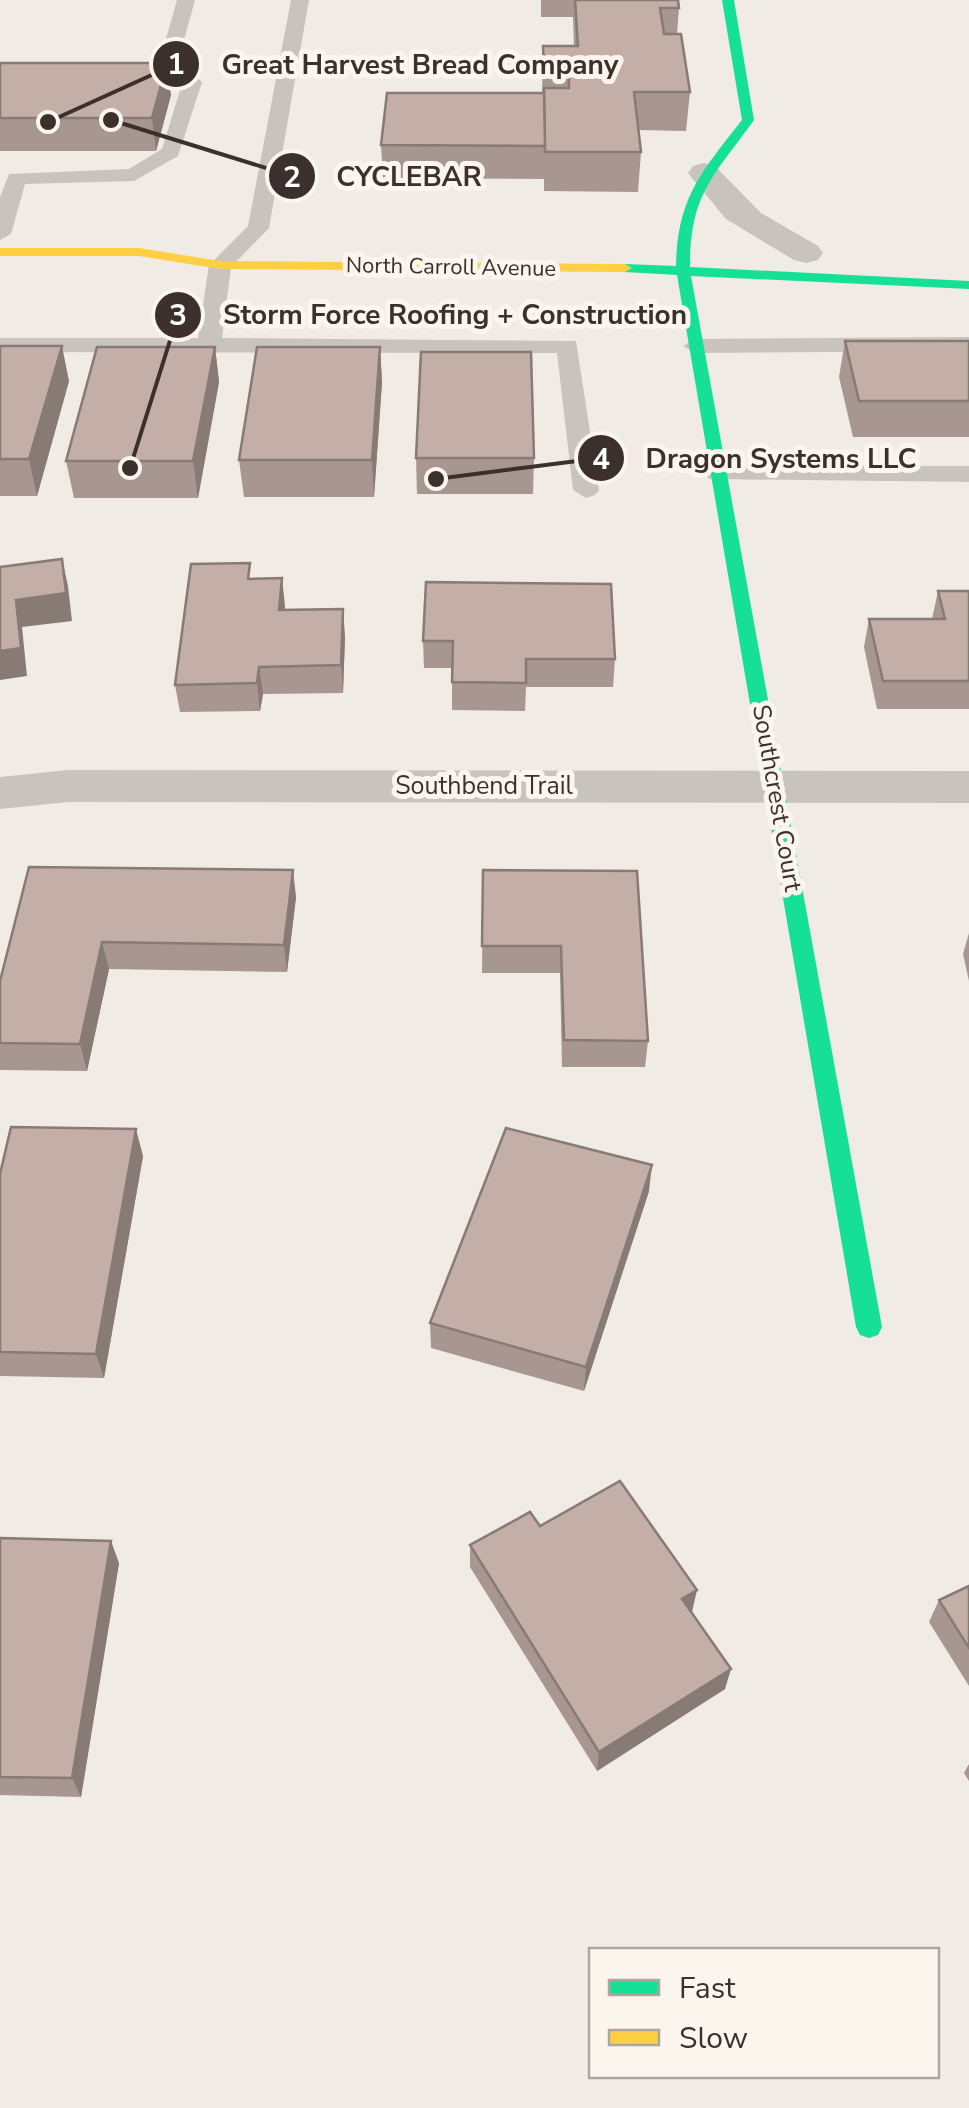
<svg xmlns="http://www.w3.org/2000/svg" width="969" height="2108" font-family="'Nunito Sans',sans-serif">
<style>
.lines{fill:none;stroke-linecap:round;stroke-linejoin:round}
.lane{fill:#c9c3be;fill-rule:evenodd}
.street{fill:#c9c3be;fill-rule:evenodd}
.fast{fill:#16e098;fill-rule:evenodd}
.slow{fill:#ffcf43;fill-rule:evenodd}
.wall{fill:#a89690}
.shaded-wall{fill:#887a75}
.building{fill:#c3afa7;stroke:#887a75;stroke-width:2.5}
.labels{text-anchor:middle;dominant-baseline:central;stroke-width:10;stroke-linejoin:round;paint-order:stroke}
.far-street-label{font-size:22px;fill:#3b302b;stroke:#fbf5ee}
.street-label{font-size:25px;fill:#3b302b;stroke:#fbf5ee}
.leader{fill:none;stroke:#3b302b;stroke-width:4}
.callout-dot{fill:#3b302b;stroke:#fbf5ee;stroke-width:4}
.mark-label{font-size:30px;text-anchor:middle;font-weight:bold;fill:#fff}
.callout-label{font-size:28px;text-anchor:middle;font-weight:bold;fill:#3b302b;stroke:#fbf5ee;stroke-width:10;stroke-linejoin:round;paint-order:stroke}
</style>
<rect width="100%" height="100%" fill="#f0ebe5"/>
<g class="lines">
<g class="lane">
<path d="M 177,0 L 195,0 L 178,62 L 202,82 L 178,156 L 134,181 L 25,184 L 11,234 L 0,240 L 0,197 L 9,174 L 129,169 L 162,149 L 182,84 L 159,64 Z"/>
<path d="M 291,0 L 309,0 L 269,228 L 231,267 L 222,338 L 576,341 L 599,490 L 595,495 L 586,498 L 573,490 L 557,353 L 0,352 L 0,338 L 198,338 L 209,265 L 248,226 Z"/>
<path d="M 969,337 L 969,351 L 695,353 L 683,346 L 695,339 Z"/>
<path d="M 718,466 L 969,466 L 969,482 L 709,479 L 705,474 Z"/>
</g>
<g class="street">
<path d="M 704,163 L 715,166 L 761,213 L 818,246 L 823,253 L 818,260 L 806,263 L 794,260 L 726,219 L 688,173 L 693,166 Z"/>
<path d="M 68,770 L 969,771 L 969,803 L 68,802 L 0,809 L 0,777 Z"/>
</g>
<path class="fast" d="M 722,0 L 734,0 L 754,120 C 714,176 690,193 690,267 L 969,281 L 969,289 L 691,276 L 882,1327 L 878,1335 L 869,1338 L 860,1335 L 856,1327 L 677,275 L 625,272 L 618,268 L 625,264 L 676,266 C 677,198 702,171 742,120 Z"/>
<path class="slow" d="M 0,248 L 139,248 L 220,261 L 625,264 L 632,268 L 625,272 L 220,269 L 139,256 L 0,256 Z"/>
</g>
<g class="wall">
<path d="M 541,0 L 678,0 L 679,8 L 677,34 L 690,92 L 686,131 L 638,130 L 641,152 L 638,192 L 544,191 L 544,179 L 383,178 L 381,145 L 542,93 L 543,46 L 574,46 L 573,17 L 541,17 Z"/>
<path d="M 0,63 L 171,95 L 156,151 L 0,151 Z"/>
<path d="M 845,341 L 969,341 L 969,437 L 853,437 L 839,377 Z"/>
<path d="M 0,346 L 69,381 L 37,496 L 0,496 Z"/>
<path d="M 215,347 L 219,382 L 198,498 L 74,498 L 66,461 Z"/>
<path d="M 380,347 L 382,382 L 374,497 L 244,497 L 239,460 Z"/>
<path d="M 416,458 L 534,458 L 533,494 L 417,494 Z"/>
<path d="M 282,578 L 284,610 L 345,636 L 343,693 L 263,694 L 260,711 L 180,712 L 175,685 L 251,579 Z"/>
<path d="M 426,582 L 615,659 L 613,687 L 526,687 L 525,711 L 452,710 L 452,668 L 424,668 L 423,641 Z"/>
<path d="M 938,591 L 969,591 L 969,709 L 877,709 L 864,647 L 869,619 L 932,619 Z"/>
<path d="M 29,867 L 296,897 L 287,972 L 109,969 L 87,1071 L 0,1070 L 0,981 Z"/>
<path d="M 483,870 L 637,871 L 648,1041 L 645,1067 L 562,1067 L 560,973 L 482,973 Z"/>
<path d="M 969,933 L 969,981 L 963,954 Z"/>
<path d="M 143,1156 L 104,1378 L 0,1376 L 0,1174 Z"/>
<path d="M 649,1191 L 584,1391 L 431,1348 L 430,1323 Z"/>
<path d="M 540,1526 L 692,1612 L 725,1689 L 597,1771 L 470,1567 L 470,1545 Z"/>
<path d="M 0,1538 L 119,1563 L 81,1797 L 0,1795 Z"/>
<path d="M 969,1586 L 969,1686 L 929,1622 L 939,1600 Z"/>
<path d="M 969,1764 L 969,1781 L 964,1773 Z"/>
</g>
<g class="shaded-wall">
<path d="M 167,63 L 171,95 L 156,151 L 152,118 Z"/>
<path d="M 62,346 L 69,381 L 37,496 L 29,459 Z"/>
<path d="M 215,347 L 219,382 L 198,498 L 193,461 Z"/>
<path d="M 380,347 L 382,382 L 374,497 L 372,460 Z"/>
<path d="M 62,559 L 68,586 L 72,621 L 22,627 L 27,676 L 0,680 L 0,651 L 16,600 Z"/>
<path d="M 282,578 L 285,606 L 282,638 L 279,610 Z"/>
<path d="M 343,609 L 345,636 L 343,693 L 341,665 Z"/>
<path d="M 259,667 L 263,694 L 260,711 L 257,683 Z"/>
<path d="M 293,870 L 296,897 L 287,972 L 284,945 Z"/>
<path d="M 102,942 L 109,969 L 87,1071 L 80,1044 Z"/>
<path d="M 136,1129 L 143,1156 L 104,1378 L 96,1354 Z"/>
<path d="M 652,1165 L 649,1191 L 584,1391 L 586,1367 Z"/>
<path d="M 111,1541 L 119,1563 L 81,1797 L 72,1778 Z"/>
<path d="M 697,1590 L 692,1612 L 678,1621 L 682,1599 Z"/>
<path d="M 731,1669 L 725,1689 L 597,1771 L 599,1752 Z"/>
</g>
<g class="building">
<path d="M 575,0 L 678,0 L 679,8 L 660,8 L 664,34 L 681,34 L 690,92 L 634,92 L 641,152 L 545,152 L 544,88 L 569,88 L 569,72 L 544,72 L 543,46 L 578,46 Z"/>
<path d="M 0,63 L 167,63 L 152,118 L 0,118 Z"/>
<path d="M 387,93 L 544,93 L 545,146 L 381,145 Z"/>
<path d="M 845,341 L 969,341 L 969,401 L 859,401 Z"/>
<path d="M 0,346 L 62,346 L 29,459 L 0,459 Z"/>
<path d="M 97,347 L 215,347 L 193,461 L 66,461 Z"/>
<path d="M 257,347 L 380,347 L 372,460 L 239,460 Z"/>
<path d="M 421,352 L 531,352 L 534,458 L 416,458 Z"/>
<path d="M 62,559 L 66,593 L 16,600 L 21,648 L 0,651 L 0,567 Z"/>
<path d="M 250,563 L 248,579 L 282,578 L 279,610 L 343,609 L 341,665 L 259,667 L 257,683 L 175,685 L 191,564 Z"/>
<path d="M 426,582 L 611,584 L 615,659 L 526,659 L 526,683 L 452,682 L 453,641 L 423,641 Z"/>
<path d="M 938,591 L 969,591 L 969,681 L 883,681 L 869,619 L 945,619 Z"/>
<path d="M 29,867 L 293,870 L 284,945 L 102,942 L 80,1044 L 0,1043 L 0,981 Z"/>
<path d="M 483,870 L 637,871 L 648,1041 L 564,1040 L 561,946 L 482,946 Z"/>
<path d="M 11,1127 L 136,1129 L 96,1354 L 0,1352 L 0,1174 Z"/>
<path d="M 506,1128 L 652,1165 L 586,1367 L 430,1323 Z"/>
<path d="M 620,1481 L 697,1590 L 682,1599 L 731,1669 L 599,1752 L 470,1545 L 530,1512 L 540,1526 Z"/>
<path d="M 0,1538 L 111,1541 L 72,1778 L 0,1777 Z"/>
<path d="M 969,1586 L 969,1648 L 939,1600 Z"/>
</g>
<g class="labels">
<g class="far-street-label">
<text transform="translate(451 267) rotate(1)">North Carroll Avenue</text>
</g>
<g class="street-label">
<text x="484" y="786">Southbend Trail</text>
<text transform="translate(777 798) rotate(80)">Southcrest Court</text>
</g>
</g>
<path class="leader" d="M48 122L176 64M111 120L292 176M130 468L178 315M436 479L601 458"/>
<g class="callout-dot">
<circle cx="48" cy="122" r="10"/>
<circle cx="111" cy="120" r="10"/>
<circle cx="130" cy="468" r="10"/>
<circle cx="436" cy="479" r="10"/>
<circle cx="176" cy="64" r="25"/>
<circle cx="292" cy="176" r="25"/>
<circle cx="178" cy="315" r="25"/>
<circle cx="601" cy="458" r="25"/>
</g>
<g class="mark-label">
<text x="176" y="74">1</text>
<text x="292" y="187">2</text>
<text x="178" y="325">3</text>
<text x="601" y="469">4</text>
</g>
<g class="callout-label">
<text x="420" y="74">Great Harvest Bread Company</text>
<text x="409" y="186">CYCLEBAR</text>
<text x="455" y="324">Storm Force Roofing + Construction</text>
<text x="781" y="468">Dragon Systems LLC</text>
</g>
<rect x="589" y="1948" width="350" height="130" fill="#fbf5ee" stroke="#aea6a0" stroke-width="2.5"/>
<rect x="609" y="1980" width="50" height="15" fill="#16e098" stroke="#aea6a0" stroke-width="2.5"/>
<text x="679" y="1998" font-size="30" fill="#3b302b">Fast</text>
<rect x="609" y="2030" width="50" height="15" fill="#ffcf43" stroke="#aea6a0" stroke-width="2.5"/>
<text x="679" y="2048" font-size="30" fill="#3b302b">Slow</text>
</svg>
